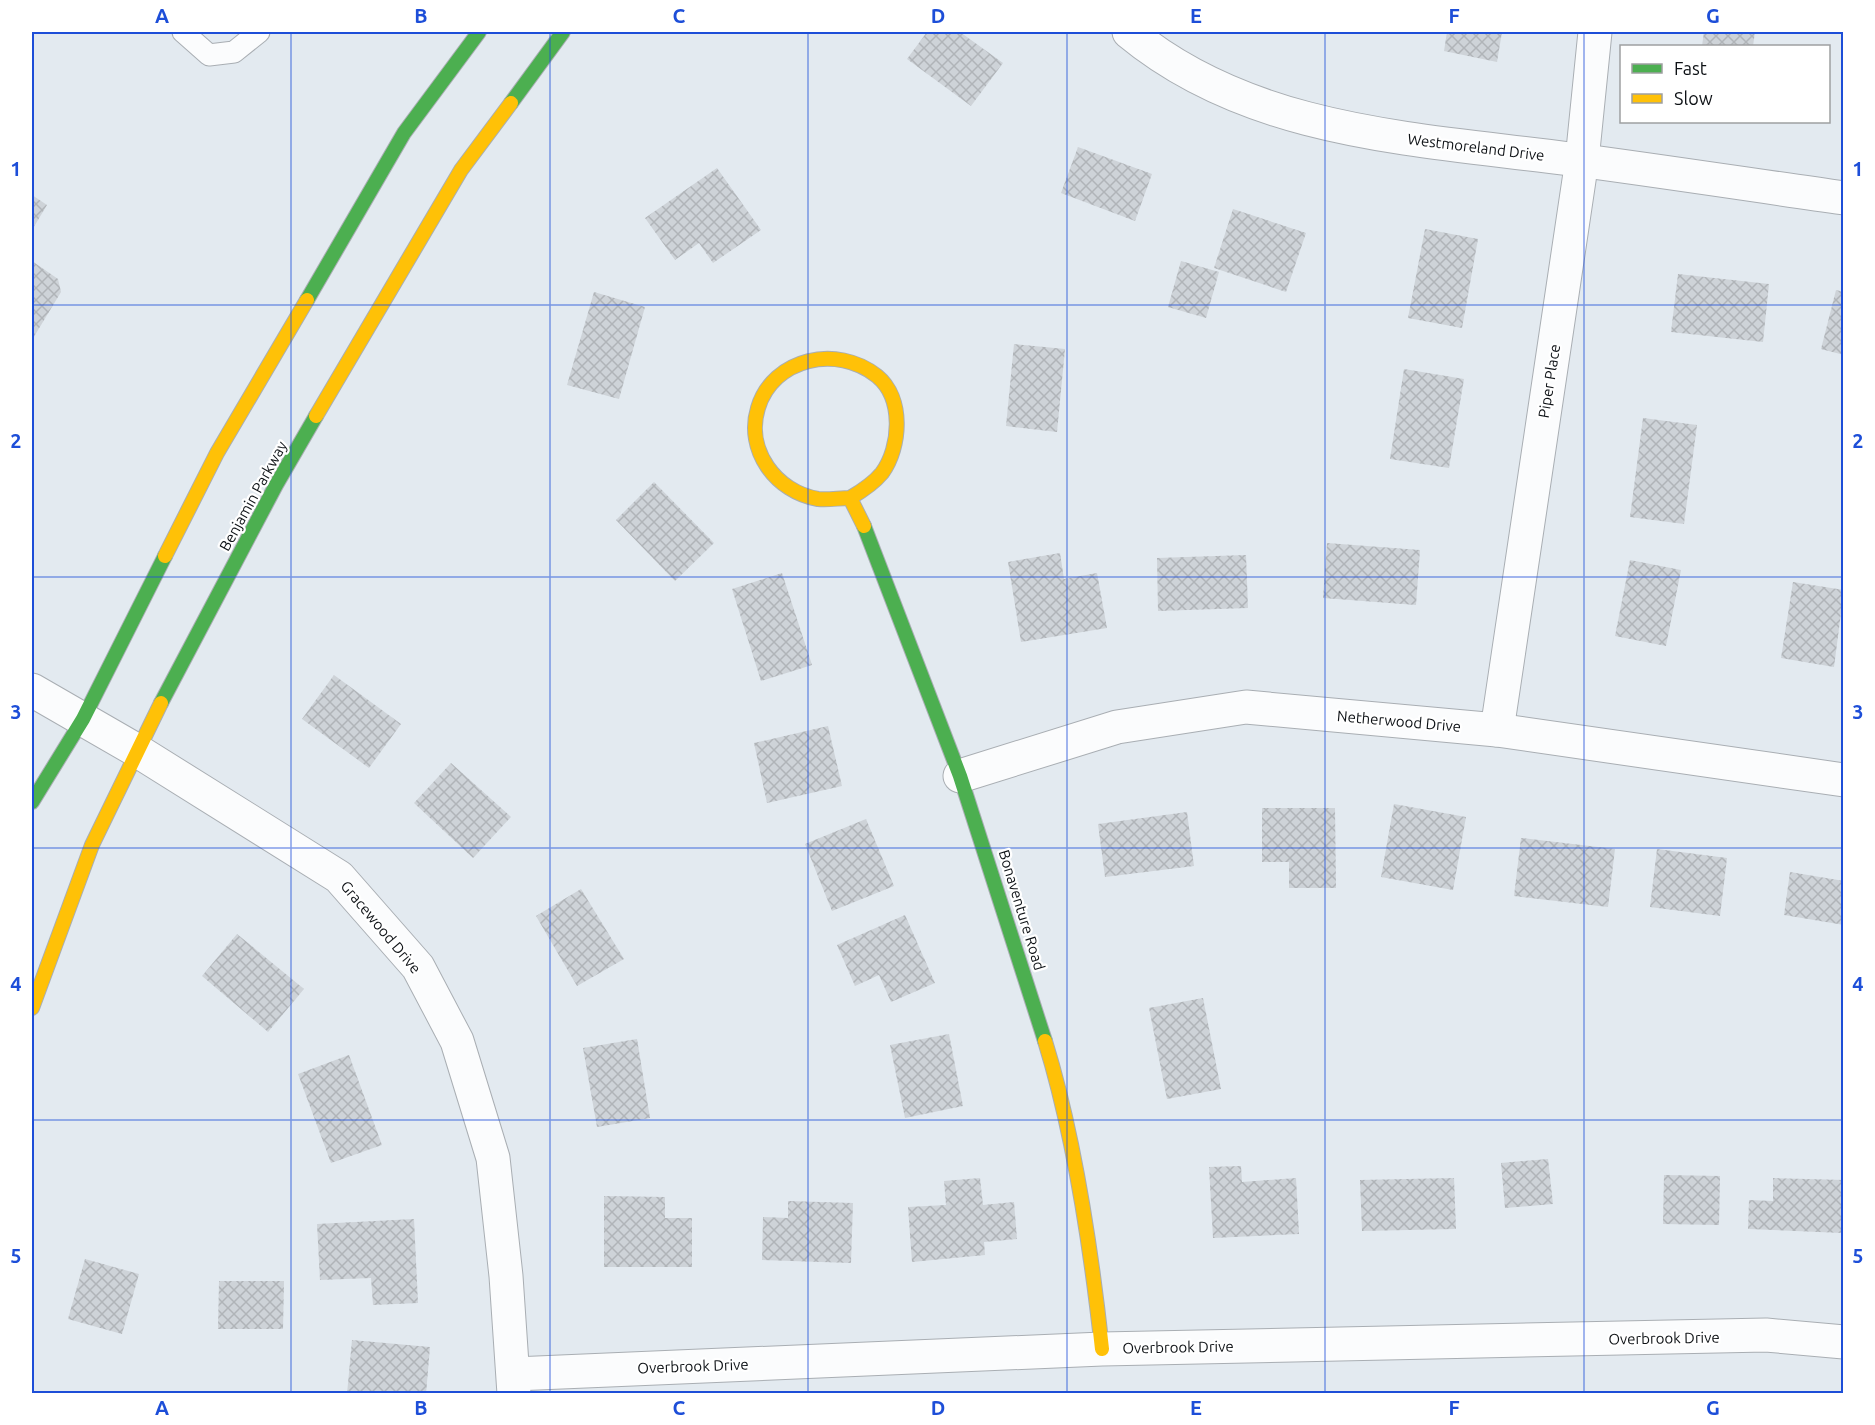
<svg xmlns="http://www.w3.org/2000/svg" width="1875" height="1425" font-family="Ubuntu,sans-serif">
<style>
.building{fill:url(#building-cross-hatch)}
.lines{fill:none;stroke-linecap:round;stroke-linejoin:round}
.lane-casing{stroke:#a9aeb3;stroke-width:23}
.street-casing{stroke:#a9aeb3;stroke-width:35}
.fast-casing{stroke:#a9aeb3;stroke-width:16}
.slow-casing{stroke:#a9aeb3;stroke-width:16}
.lane{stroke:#fbfcfd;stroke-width:21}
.street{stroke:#fbfcfd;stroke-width:33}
.fast{stroke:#4caf50;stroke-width:14}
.slow{stroke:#ffc107;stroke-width:14}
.grid{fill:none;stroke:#1d4ed8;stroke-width:1.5;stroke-opacity:0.55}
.labels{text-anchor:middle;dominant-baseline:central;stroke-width:4.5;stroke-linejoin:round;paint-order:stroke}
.street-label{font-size:15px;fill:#0d1115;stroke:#fff}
.neatline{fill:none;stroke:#1d4ed8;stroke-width:2}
.grid-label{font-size:20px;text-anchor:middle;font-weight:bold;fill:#1d4ed8}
</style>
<defs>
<pattern id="building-cross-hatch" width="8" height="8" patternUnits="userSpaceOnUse" patternTransform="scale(1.5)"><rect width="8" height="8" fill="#ced3d8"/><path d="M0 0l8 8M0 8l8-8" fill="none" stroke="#b0b4b8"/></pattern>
</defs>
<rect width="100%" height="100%" fill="#e3eaf0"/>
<g class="building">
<path d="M 927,32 L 960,32 L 1003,63 L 971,106 L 907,59 Z"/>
<path d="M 1447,32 L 1502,32 L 1497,62 L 1444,51 Z"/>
<path d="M 1704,32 L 1755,32 L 1753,46 L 1702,46 Z"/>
<path d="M 1078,147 L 1152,174 L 1135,221 L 1061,193 Z"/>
<path d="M 717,168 L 761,230 L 713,263 L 699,243 L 675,260 L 645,218 Z"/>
<path d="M 32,195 L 47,205 L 32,230 Z"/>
<path d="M 1233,209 L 1306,233 L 1286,292 L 1214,268 Z"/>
<path d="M 1425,229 L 1478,239 L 1462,328 L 1408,318 Z"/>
<path d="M 32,261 L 58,279 L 61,292 L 32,340 Z"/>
<path d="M 1181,261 L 1219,272 L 1206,318 L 1168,307 Z"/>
<path d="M 1678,274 L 1769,284 L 1763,342 L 1671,332 Z"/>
<path d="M 1836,290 L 1844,292 L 1844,355 L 1821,349 Z"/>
<path d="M 594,292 L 645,307 L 619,399 L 567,385 Z"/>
<path d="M 1014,344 L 1065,349 L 1057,432 L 1006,426 Z"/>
<path d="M 1404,369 L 1464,379 L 1449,468 L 1390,459 Z"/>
<path d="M 1643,418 L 1697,425 L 1684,524 L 1630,517 Z"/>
<path d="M 654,482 L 714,543 L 675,581 L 616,520 Z"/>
<path d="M 1327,543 L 1420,550 L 1416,605 L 1323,598 Z"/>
<path d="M 1060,553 L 1064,579 L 1097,573 L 1107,628 L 1021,642 L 1008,562 Z"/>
<path d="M 1246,555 L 1248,608 L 1158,611 L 1157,558 Z"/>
<path d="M 1630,560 L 1681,570 L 1666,646 L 1615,636 Z"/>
<path d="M 782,573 L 812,665 L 761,681 L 732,589 Z"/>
<path d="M 1793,582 L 1844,590 L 1834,667 L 1781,658 Z"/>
<path d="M 334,675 L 401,724 L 369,768 L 302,719 Z"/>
<path d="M 828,726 L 842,786 L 767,803 L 754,743 Z"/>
<path d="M 451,763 L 511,817 L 473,858 L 414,803 Z"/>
<path d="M 1394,804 L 1466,817 L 1453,890 L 1381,877 Z"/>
<path d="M 1262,808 L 1335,808 L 1336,888 L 1289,888 L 1289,862 L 1262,862 Z"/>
<path d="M 1187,812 L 1194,866 L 1105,877 L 1098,824 Z"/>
<path d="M 866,819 L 894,886 L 832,911 L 805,844 Z"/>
<path d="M 1521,838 L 1615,849 L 1608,907 L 1514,896 Z"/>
<path d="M 1657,849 L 1727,858 L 1720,916 L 1650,907 Z"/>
<path d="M 1790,872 L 1844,881 L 1844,925 L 1784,915 Z"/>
<path d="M 581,889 L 624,959 L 577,986 L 536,916 Z"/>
<path d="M 905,915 L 935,983 L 891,1002 L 879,975 L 855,986 L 837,945 Z"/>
<path d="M 237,934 L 304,989 L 268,1032 L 202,976 Z"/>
<path d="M 1203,998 L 1221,1089 L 1167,1099 L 1149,1008 Z"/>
<path d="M 949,1034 L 963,1106 L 905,1118 L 890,1045 Z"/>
<path d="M 637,1039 L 650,1118 L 597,1127 L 583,1048 Z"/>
<path d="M 349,1055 L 382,1145 L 331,1163 L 298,1074 Z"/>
<path d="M 1548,1159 L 1553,1204 L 1505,1208 L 1501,1163 Z"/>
<path d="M 1241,1166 L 1242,1182 L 1296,1178 L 1299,1234 L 1213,1238 L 1209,1167 Z"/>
<path d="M 1664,1175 L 1720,1176 L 1719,1225 L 1663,1224 Z"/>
<path d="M 980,1178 L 983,1205 L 1014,1202 L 1017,1239 L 984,1242 L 985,1255 L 912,1262 L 908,1207 L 946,1205 L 944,1181 Z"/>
<path d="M 1454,1178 L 1456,1229 L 1362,1231 L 1360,1180 Z"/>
<path d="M 1773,1178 L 1844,1180 L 1842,1233 L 1748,1229 L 1749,1200 L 1773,1201 Z"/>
<path d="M 604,1196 L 665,1197 L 665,1218 L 692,1218 L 692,1267 L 604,1267 Z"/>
<path d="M 788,1201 L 853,1203 L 851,1263 L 762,1260 L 763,1217 L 788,1218 Z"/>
<path d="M 414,1219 L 418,1303 L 373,1305 L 371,1278 L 320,1280 L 317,1224 Z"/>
<path d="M 85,1259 L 139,1274 L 122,1334 L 68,1319 Z"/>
<path d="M 219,1281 L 284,1281 L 283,1329 L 218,1329 Z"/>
<path d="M 352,1340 L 430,1347 L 426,1394 L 347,1394 Z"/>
</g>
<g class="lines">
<defs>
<path id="lane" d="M 183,32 L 209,55 L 234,52 L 259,32"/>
<g id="street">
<path d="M 1129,32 C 1252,134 1419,139 1570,159 C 1661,171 1752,185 1844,198"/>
<path d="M 32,690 L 136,750 L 339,877 L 418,967 L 457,1041 L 493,1158 L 506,1276 L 514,1394"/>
<path d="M 1497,730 L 1582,160 L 1595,32"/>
<path d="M 960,776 L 1117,727 L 1246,707 L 1497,730 L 1844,780"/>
<path d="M 514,1374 L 1102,1349 L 1766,1335 L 1844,1342"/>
</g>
<g id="fast">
<path d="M 511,103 L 563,32"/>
<path d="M 307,300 L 404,133 L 479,32"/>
<path d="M 864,526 L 960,776 L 1045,1041"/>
<path d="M 161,703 L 276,485 L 316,416"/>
<path d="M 32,802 L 83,719 L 165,556"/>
</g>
<g id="slow">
<path d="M 316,416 L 461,170 L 511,103"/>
<path d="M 850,498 C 839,498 829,500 818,499 C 776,492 745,450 758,408 C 773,358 837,344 877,376 C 904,398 901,447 882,473 C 873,484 862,491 850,498 L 864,526"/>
<path d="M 165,556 L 217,453 L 307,300"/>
<path d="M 32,1008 L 92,845 L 161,703"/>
<path d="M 1045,1041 C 1075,1138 1091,1248 1102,1349"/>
</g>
</defs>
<use href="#lane" class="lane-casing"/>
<use href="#street" class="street-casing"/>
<use href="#fast" class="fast-casing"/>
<use href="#slow" class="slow-casing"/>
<use href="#lane" class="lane"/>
<use href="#street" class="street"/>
<use href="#fast" class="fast"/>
<use href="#slow" class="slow"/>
</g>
<path class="grid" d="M 291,32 L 291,1394M 550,32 L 550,1394M 808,32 L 808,1394M 1067,32 L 1067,1394M 1325,32 L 1325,1394M 1584,32 L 1584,1394M 32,305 L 1844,305M 32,577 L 1844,577M 32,848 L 1844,848M 32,1120 L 1844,1120"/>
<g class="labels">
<g class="street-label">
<text transform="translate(1476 147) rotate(7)">Westmoreland Drive</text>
<text transform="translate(1549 381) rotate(-81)">Piper Place</text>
<text transform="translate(253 496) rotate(-61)">Benjamin Parkway</text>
<text transform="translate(1399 721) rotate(5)">Netherwood Drive</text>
<text transform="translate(1022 910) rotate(73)">Bonaventure Road</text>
<text transform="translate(381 927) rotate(50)">Gracewood Drive</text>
<text transform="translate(1664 1338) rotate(-1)">Overbrook Drive</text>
<text transform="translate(1178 1347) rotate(-1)">Overbrook Drive</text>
<text transform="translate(693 1366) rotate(-2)">Overbrook Drive</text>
</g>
</g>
<rect width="1875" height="1425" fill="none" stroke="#ffffff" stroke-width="66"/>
<rect x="1620" y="45" width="210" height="78" fill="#ffffff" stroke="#9ea0a1" stroke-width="1.5"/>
<rect x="1632" y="64" width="30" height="9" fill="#4caf50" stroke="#9ea0a1" stroke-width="1.5"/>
<text x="1674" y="75" font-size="18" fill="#0d1115">Fast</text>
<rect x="1632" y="94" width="30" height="9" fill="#ffc107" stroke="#9ea0a1" stroke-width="1.5"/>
<text x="1674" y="105" font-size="18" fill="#0d1115">Slow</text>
<rect x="33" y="33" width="1809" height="1359" class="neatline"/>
<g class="grid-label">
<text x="162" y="23">A</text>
<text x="421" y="23">B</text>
<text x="679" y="23">C</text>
<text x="938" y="23">D</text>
<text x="1196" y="23">E</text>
<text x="1454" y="23">F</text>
<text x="1713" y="23">G</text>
<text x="16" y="176">1</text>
<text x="1858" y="176">1</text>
<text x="16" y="448">2</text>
<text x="1858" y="448">2</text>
<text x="16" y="719">3</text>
<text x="1858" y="719">3</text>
<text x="16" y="991">4</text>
<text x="1858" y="991">4</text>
<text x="16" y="1263">5</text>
<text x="1858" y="1263">5</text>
<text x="162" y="1415">A</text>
<text x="421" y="1415">B</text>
<text x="679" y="1415">C</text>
<text x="938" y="1415">D</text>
<text x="1196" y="1415">E</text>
<text x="1454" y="1415">F</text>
<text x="1713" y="1415">G</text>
</g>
</svg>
